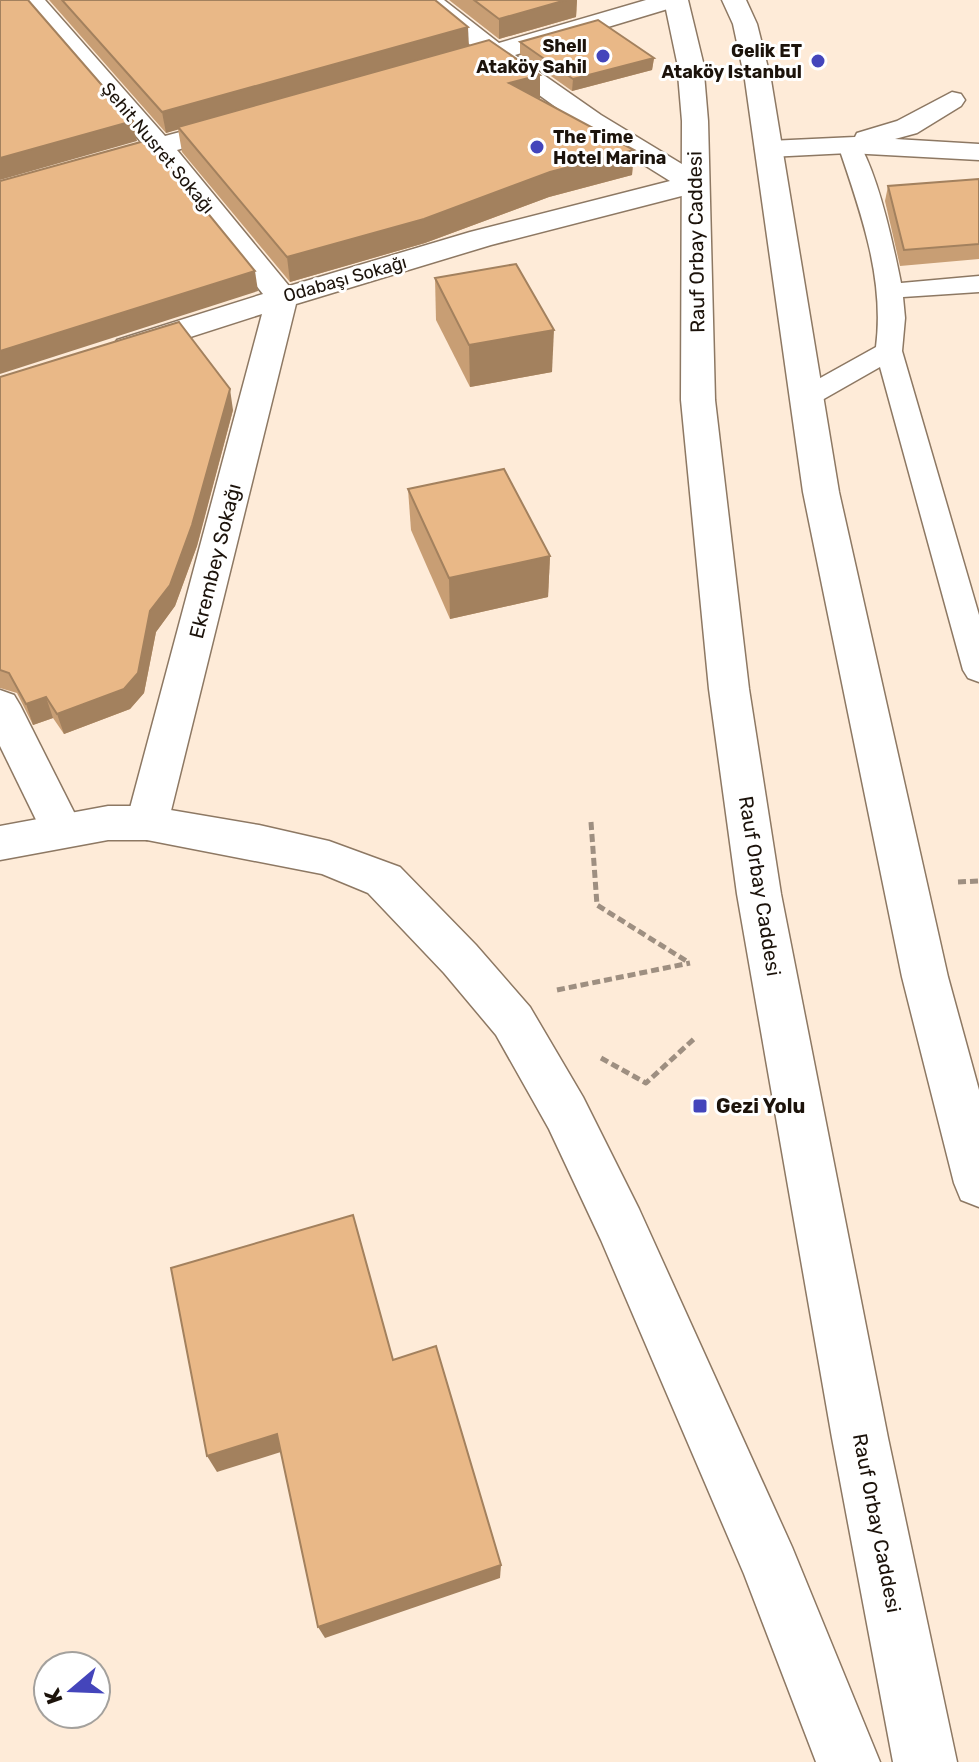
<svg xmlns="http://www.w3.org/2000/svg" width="979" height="1762" font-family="Rubik,sans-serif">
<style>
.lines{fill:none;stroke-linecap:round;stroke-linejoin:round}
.lane-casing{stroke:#8d7863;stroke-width:3}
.street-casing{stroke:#8d7863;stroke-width:3}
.secondary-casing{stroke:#8d7863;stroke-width:3}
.highway-casing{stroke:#8d7863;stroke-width:3}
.path{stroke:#9e8f81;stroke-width:5;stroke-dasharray:8 4;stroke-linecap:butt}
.lane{fill:#fff;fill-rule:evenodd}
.street{fill:#fff;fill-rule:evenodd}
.secondary{fill:#fff;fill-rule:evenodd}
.highway{fill:#fff;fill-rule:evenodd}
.wall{fill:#c89e74}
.shaded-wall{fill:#a3815e}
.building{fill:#e9b887;stroke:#a3815e;stroke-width:2}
.poi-dot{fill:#4445bb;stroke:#fff;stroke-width:3}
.labels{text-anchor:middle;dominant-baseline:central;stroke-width:6;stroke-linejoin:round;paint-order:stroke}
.far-poi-label{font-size:18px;font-weight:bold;fill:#1c130b;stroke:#fff;text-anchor:end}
.far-street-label{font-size:18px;fill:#1c130b;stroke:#fff}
.street-label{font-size:20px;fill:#1c130b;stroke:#fff}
.poi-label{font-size:20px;font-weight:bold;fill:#1c130b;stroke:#fff;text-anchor:start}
</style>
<rect width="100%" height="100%" fill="#feebd8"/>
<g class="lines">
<defs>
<path id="lane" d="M 849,138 L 857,140 C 878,173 893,243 901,283 L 979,276 L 979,292 L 903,297 L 905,318 L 902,351 L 979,615 L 979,682 L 968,678 L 963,670 L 880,367 L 815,404 L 805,406 L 795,404 L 791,398 L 795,392 L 876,347 C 885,278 860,210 838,145 Z"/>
<g id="street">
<path d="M 20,0 L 45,0 L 165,136 L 236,117 L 246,119 L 250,125 L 246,131 L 177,150 L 289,286 L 470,232 L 670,181 L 582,126 L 492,61 L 449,74 L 440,71 L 436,66 L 440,61 L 476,50 L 417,0 L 444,0 L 499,43 L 646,0 L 684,0 L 681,5 L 515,55 L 601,115 L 705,178 L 709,184 L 705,190 L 491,245 L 296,304 L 168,823 L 162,835 L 147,840 L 132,835 L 126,823 L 262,314 L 128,357 L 117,354 L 112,347 L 117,340 L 263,294 L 153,157 L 0,201 L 0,183 L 142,143 Z"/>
<path d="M 0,690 L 14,695 L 20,705 L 83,830 L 77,842 L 62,847 L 47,842 L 41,830 L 0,746 Z"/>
</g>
<g id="secondary">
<path d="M 952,92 L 961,94 L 965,100 L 961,106 L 917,133 L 895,139 L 979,144 L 979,160 L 849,153 L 769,157 L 759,155 L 755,149 L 759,143 L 769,141 L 855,137 L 857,133 L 897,121 Z"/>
<path d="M 108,806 L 147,806 L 259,825 L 329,841 L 400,867 L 476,945 L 530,1007 L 583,1097 L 639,1209 L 792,1547 L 880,1762 L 816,1762 L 744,1574 L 601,1240 L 549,1129 L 496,1035 L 444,973 L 368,893 L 322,874 L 147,840 L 108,840 L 0,860 L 0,826 Z"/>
</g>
<g id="highway">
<path d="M 664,0 L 688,0 L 703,62 L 708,121 L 715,400 L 749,689 L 781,894 L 888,1438 L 957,1762 L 893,1762 L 832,1438 L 737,894 L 709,689 L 681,400 L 682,121 L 677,62 Z"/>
<path d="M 722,0 L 746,0 L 757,24 L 771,80 L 839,492 L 948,977 L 979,1090 L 979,1207 L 961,1200 L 954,1183 L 902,977 L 803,492 L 745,80 L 733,24 Z"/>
</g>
</defs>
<use href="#lane" class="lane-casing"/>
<use href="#street" class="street-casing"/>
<use href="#secondary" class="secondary-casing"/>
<use href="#highway" class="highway-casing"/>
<g class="path">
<path d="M 591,822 L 597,905 L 688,962"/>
<path d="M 958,882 L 979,881"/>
<path d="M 557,990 L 690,963"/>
<path d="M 601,1058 L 646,1083 L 696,1037"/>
</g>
<use href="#lane" class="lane"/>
<use href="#street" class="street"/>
<use href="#secondary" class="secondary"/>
<use href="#highway" class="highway"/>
</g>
<g class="wall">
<path d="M 49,0 L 435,0 L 469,45 L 539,99 L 634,150 L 632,175 L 549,197 L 425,243 L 290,282 L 182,152 L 178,129 L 166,133 Z"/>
<path d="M 449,0 L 577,0 L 576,17 L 499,39 Z"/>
<path d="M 520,42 L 654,58 L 652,70 L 572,91 L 520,54 Z"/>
<path d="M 979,179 L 979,259 L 900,266 L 885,201 L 888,186 Z"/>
<path d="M 435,278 L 552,372 L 470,387 L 436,320 Z"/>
<path d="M 0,377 L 233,410 L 197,546 L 175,606 L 156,632 L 144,693 L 130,709 L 64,734 L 53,718 L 33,725 L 17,693 L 0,688 Z"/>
<path d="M 408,489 L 550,556 L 548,597 L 450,619 L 411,530 Z"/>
</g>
<g class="shaded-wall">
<path d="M 566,0 L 577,0 L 576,17 L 499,39 L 499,19 Z"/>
<path d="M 468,27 L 469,47 L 166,133 L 162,112 Z"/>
<path d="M 654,58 L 652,70 L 572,91 L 573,79 Z"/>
<path d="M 540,75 L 540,99 L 509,83 Z"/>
<path d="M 133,121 L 137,141 L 0,180 L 0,158 Z"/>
<path d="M 634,150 L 632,175 L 549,197 L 425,243 L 290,282 L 287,257 L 550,172 Z"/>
<path d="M 255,271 L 258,291 L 0,374 L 0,351 Z"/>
<path d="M 554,330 L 552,372 L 470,387 L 469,345 Z"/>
<path d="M 230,389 L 233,410 L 197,546 L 175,606 L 156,632 L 144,693 L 130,709 L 64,734 L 57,714 L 150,611 Z"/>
<path d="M 550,556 L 548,597 L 450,619 L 449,578 Z"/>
<path d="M 46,697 L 53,718 L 33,725 L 26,704 Z"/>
<path d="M 277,1434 L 284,1451 L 217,1472 L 207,1456 Z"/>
<path d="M 501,1565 L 500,1578 L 325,1638 L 318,1627 Z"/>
</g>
<g class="building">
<path d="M 0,0 L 28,0 L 133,121 L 0,158 Z"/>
<path d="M 62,0 L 435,0 L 468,27 L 162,112 Z"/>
<path d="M 474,0 L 566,0 L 499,19 Z"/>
<path d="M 598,20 L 654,58 L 573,79 L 520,42 Z"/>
<path d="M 489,40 L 540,75 L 509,83 L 634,150 L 550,172 L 424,219 L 287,257 L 178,127 Z"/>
<path d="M 148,140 L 255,271 L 0,351 L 0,181 Z"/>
<path d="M 979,179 L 979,244 L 904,250 L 888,186 Z"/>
<path d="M 516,264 L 554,330 L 469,345 L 435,278 Z"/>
<path d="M 179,322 L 230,389 L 192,525 L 170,585 L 150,611 L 138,673 L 124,689 L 57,714 L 46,697 L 26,704 L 9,673 L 0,670 L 0,377 Z"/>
<path d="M 504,469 L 550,556 L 449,578 L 408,489 Z"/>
<path d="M 353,1215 L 393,1360 L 436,1346 L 501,1565 L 318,1627 L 277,1434 L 207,1456 L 171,1268 Z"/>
</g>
<g class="poi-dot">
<circle cx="603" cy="56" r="8"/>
<circle cx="818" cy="61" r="8"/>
<circle cx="537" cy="147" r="8"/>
<rect x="692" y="1098" width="16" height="16" rx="4"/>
</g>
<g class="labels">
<g class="far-poi-label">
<text x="587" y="46">Shell<tspan x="587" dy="21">Ataköy Sahil</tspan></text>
<text x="802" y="51">Gelik ET<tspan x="802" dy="21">Ataköy Istanbul</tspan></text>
<text x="553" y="137" text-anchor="start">The Time<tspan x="553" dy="21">Hotel Marina</tspan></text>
</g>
<g class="far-street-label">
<text transform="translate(158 148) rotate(50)">Şehit Nusret Sokağı</text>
<text transform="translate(345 279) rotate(-16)">Odabaşı Sokağı</text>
</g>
<g class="street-label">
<text transform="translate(696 242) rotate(-91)">Rauf Orbay Caddesi</text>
<text transform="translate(215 561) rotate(-76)">Ekrembey Sokağı</text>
<text transform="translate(760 886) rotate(81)">Rauf Orbay Caddesi</text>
<text transform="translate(877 1523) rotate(79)">Rauf Orbay Caddesi</text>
</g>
<g class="poi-label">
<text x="716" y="1106">Gezi Yolu</text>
</g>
</g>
<g transform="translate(72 1690) rotate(251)"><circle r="38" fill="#ffffff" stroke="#a4a19d" stroke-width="2"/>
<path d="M0-6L14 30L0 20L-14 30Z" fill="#4445bb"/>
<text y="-12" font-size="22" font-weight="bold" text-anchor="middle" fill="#1c130b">K</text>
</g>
</svg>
